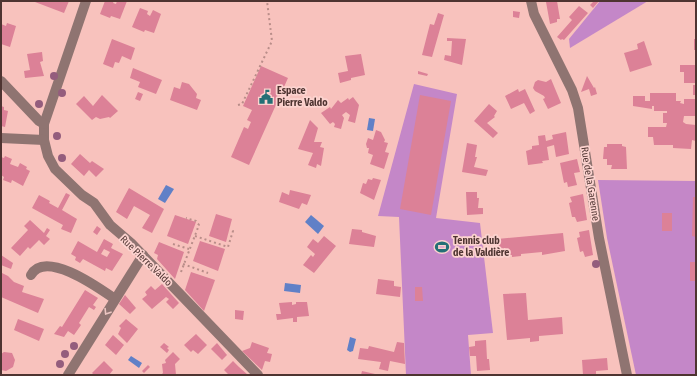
<svg xmlns="http://www.w3.org/2000/svg" width="697" height="376" font-family="'Fira Sans Condensed',sans-serif">
<style>
.green{fill:#c487c8}
.water{fill:#6080c7}
.building{fill:#dc8197;fill-rule:evenodd}
.lines{fill:none;stroke-linecap:round;stroke-linejoin:round}
.path{stroke:#b98d89;stroke-width:2;stroke-dasharray:2 3;stroke-linecap:butt}
.minor{stroke:#8f7471;stroke-width:10}
.tree{fill:#945d7d}
.oneway{stroke:#ecc5c1}
.labels{text-anchor:middle;dominant-baseline:central;stroke-width:3.5;stroke-linejoin:round;paint-order:stroke}
.poi-label{font-size:10px;font-weight:bold;fill:#4e3431;stroke:#fcd3cf;text-anchor:start}
.street-label{font-size:10px;fill:#4e3431;stroke:#fcd3cf}
</style>
<rect width="100%" height="100%" fill="#f8c2bd"/>
<g class="green">
<path d="M 600,1 L 648,1 L 570,48 L 569,39 Z"/>
<path d="M 414,84 L 457,94 L 436,218 L 480,223 L 493,333 L 468,335 L 471,375 L 406,375 L 399,217 L 378,216 Z"/>
<path d="M 598,180 L 696,181 L 696,375 L 636,375 L 607,238 Z"/>
</g>
<g class="water">
<path d="M 369,118 L 375,119 L 373,131 L 367,130 Z"/>
<path d="M 166,185 L 174,189 L 165,203 L 158,199 Z"/>
<path d="M 311,215 L 324,226 L 318,234 L 305,222 Z"/>
<path d="M 285,283 L 301,285 L 300,293 L 284,291 Z"/>
<path d="M 350,337 L 356,339 L 353,351 L 350,352 L 347,350 Z"/>
<path d="M 131,356 L 142,363 L 139,368 L 128,360 Z"/>
</g>
<g class="building">
<path d="M 36,1 L 69,1 L 64,13 L 35,2 Z"/>
<path d="M 105,1 L 114,1 L 113,3 L 116,4 L 117,1 L 127,1 L 120,19 L 111,16 L 110,18 L 100,14 Z"/>
<path d="M 557,1 L 560,19 L 557,19 L 557,22 L 550,24 L 546,2 Z"/>
<path d="M 594,1 L 599,1 L 593,8 L 590,5 Z"/>
<path d="M 579,6 L 588,13 L 564,40 L 562,39 L 561,40 L 557,37 L 572,20 L 569,17 Z"/>
<path d="M 140,8 L 148,11 L 147,14 L 150,16 L 153,10 L 161,14 L 154,33 L 145,30 L 144,32 L 132,27 Z"/>
<path d="M 513,11 L 520,12 L 519,18 L 513,17 Z"/>
<path d="M 438,13 L 444,15 L 432,57 L 422,55 L 430,24 L 434,25 Z"/>
<path d="M 7,23 L 16,26 L 10,47 L 1,44 L 1,24 L 6,26 Z"/>
<path d="M 447,38 L 466,39 L 462,65 L 444,60 L 445,55 L 451,56 L 452,41 L 447,41 Z"/>
<path d="M 112,39 L 135,48 L 131,60 L 122,56 L 119,63 L 115,62 L 113,68 L 103,64 Z"/>
<rect x="694" y="39" width="2" height="11"/>
<path d="M 644,41 L 652,65 L 630,72 L 624,53 L 638,49 L 637,44 Z"/>
<path d="M 42,52 L 43,61 L 40,62 L 44,76 L 25,78 L 24,71 L 30,70 L 27,54 Z"/>
<path d="M 361,54 L 365,75 L 351,78 L 351,80 L 340,83 L 338,73 L 348,71 L 345,56 Z"/>
<path d="M 680,65 L 696,65 L 696,83 L 684,83 L 684,72 L 680,72 Z"/>
<path d="M 261,66 L 288,78 L 249,165 L 231,157 L 244,127 L 248,129 L 251,122 L 247,120 L 252,110 L 243,106 Z"/>
<path d="M 133,68 L 162,80 L 156,94 L 138,87 L 140,82 L 130,78 Z"/>
<path d="M 418,71 L 428,74 L 427,76 L 418,74 Z"/>
<path d="M 587,76 L 594,88 L 595,87 L 597,94 L 591,96 L 589,89 L 581,92 Z"/>
<path d="M 551,79 L 561,103 L 548,109 L 543,99 L 545,98 L 544,96 L 535,91 L 533,88 L 535,82 L 538,80 L 546,82 Z"/>
<path d="M 182,82 L 189,84 L 197,94 L 196,98 L 201,100 L 197,110 L 170,100 L 174,87 L 180,89 Z"/>
<rect x="693" y="85" width="3" height="10"/>
<path d="M 518,89 L 519,92 L 525,89 L 535,111 L 530,114 L 524,103 L 511,109 L 505,96 Z"/>
<path d="M 138,92 L 143,94 L 140,101 L 135,99 Z"/>
<path d="M 650,93 L 676,93 L 676,101 L 681,101 L 680,103 L 684,104 L 684,99 L 696,99 L 696,116 L 684,116 L 683,122 L 686,124 L 696,125 L 696,141 L 692,140 L 691,149 L 673,148 L 673,145 L 654,145 L 653,137 L 648,137 L 648,127 L 666,127 L 667,123 L 663,123 L 663,113 L 667,113 L 667,111 L 654,111 L 654,106 L 652,106 L 652,109 L 633,106 L 633,96 L 645,96 L 645,101 L 650,101 Z"/>
<path d="M 102,95 L 118,111 L 110,118 L 109,117 L 100,119 L 96,117 L 92,120 L 76,104 L 84,96 L 93,106 Z"/>
<path d="M 420,95 L 451,101 L 431,215 L 400,209 Z"/>
<path d="M 353,97 L 359,105 L 355,123 L 348,121 L 350,115 L 346,112 L 342,115 L 344,118 L 341,129 L 334,127 L 335,124 L 333,122 L 330,124 L 321,113 L 330,107 L 331,109 L 338,100 L 341,103 L 348,98 L 349,100 Z"/>
<path d="M 489,104 L 497,111 L 494,116 L 495,117 L 487,123 L 498,133 L 493,138 L 474,121 Z"/>
<path d="M 1,106 L 4,107 L 4,110 L 8,111 L 5,127 L 1,126 Z"/>
<path d="M 310,120 L 318,128 L 314,142 L 322,142 L 320,147 L 324,148 L 321,166 L 317,164 L 316,168 L 308,165 L 313,153 L 298,149 Z"/>
<path d="M 376,130 L 381,132 L 385,140 L 384,142 L 388,143 L 385,152 L 389,153 L 384,169 L 370,164 L 373,155 L 368,153 L 369,148 L 367,148 L 366,144 L 368,138 L 373,140 Z"/>
<path d="M 566,132 L 569,154 L 556,157 L 554,145 L 547,147 L 549,160 L 542,161 L 543,163 L 528,165 L 526,151 L 532,149 L 532,146 L 539,145 L 538,136 L 545,135 L 546,141 L 553,139 L 552,135 Z"/>
<path d="M 467,143 L 477,145 L 475,157 L 477,157 L 474,167 L 488,170 L 486,176 L 462,172 Z"/>
<path d="M 607,144 L 622,144 L 622,146 L 626,147 L 627,169 L 611,169 L 612,165 L 607,165 L 607,159 L 603,159 L 604,147 L 607,147 Z"/>
<path d="M 80,154 L 90,163 L 92,161 L 104,169 L 96,177 L 89,170 L 84,176 L 71,164 Z"/>
<path d="M 5,156 L 12,159 L 10,164 L 18,167 L 20,163 L 27,167 L 26,169 L 30,171 L 23,186 L 12,180 L 11,183 L 3,180 L 4,177 L 1,175 L 1,157 L 4,158 Z"/>
<path d="M 577,159 L 580,172 L 574,173 L 577,185 L 568,187 L 567,182 L 564,183 L 560,163 Z"/>
<path d="M 373,178 L 381,180 L 374,200 L 360,193 L 363,183 L 366,184 L 368,179 L 372,180 Z"/>
<path d="M 129,188 L 164,209 L 152,233 L 142,228 L 150,215 L 134,206 L 127,219 L 116,212 Z"/>
<path d="M 290,190 L 311,195 L 307,205 L 302,203 L 299,209 L 279,202 L 282,192 L 289,195 Z"/>
<path d="M 466,192 L 477,192 L 477,198 L 479,198 L 478,208 L 483,208 L 483,214 L 467,215 Z"/>
<path d="M 66,193 L 70,195 L 62,210 L 77,219 L 71,233 L 61,229 L 63,225 L 32,208 L 39,195 L 50,201 L 49,203 L 58,208 Z"/>
<path d="M 583,194 L 587,220 L 577,222 L 575,217 L 572,217 L 569,203 L 572,202 L 570,197 Z"/>
<path d="M 693,197 L 696,197 L 696,237 L 692,236 Z"/>
<rect x="662" y="213" width="10" height="18"/>
<path d="M 216,214 L 232,219 L 226,242 L 209,236 Z"/>
<path d="M 175,215 L 196,222 L 188,244 L 167,236 Z"/>
<path d="M 30,220 L 44,233 L 47,228 L 50,230 L 46,236 L 50,239 L 44,245 L 39,240 L 30,249 L 28,247 L 20,256 L 11,248 L 28,230 L 24,226 Z"/>
<path d="M 97,226 L 101,229 L 97,235 L 93,232 Z"/>
<path d="M 352,229 L 362,230 L 362,232 L 376,236 L 374,247 L 349,244 Z"/>
<path d="M 589,230 L 593,255 L 585,257 L 583,251 L 580,252 L 577,238 L 580,237 L 579,232 Z"/>
<path d="M 563,233 L 565,251 L 542,255 L 542,252 L 521,254 L 521,256 L 512,257 L 512,255 L 498,256 L 497,239 Z"/>
<path d="M 324,236 L 336,246 L 314,273 L 303,265 L 311,255 L 313,257 L 315,254 L 307,247 L 313,239 L 318,243 Z"/>
<path d="M 104,239 L 113,244 L 111,248 L 123,254 L 112,271 L 106,268 L 105,271 L 83,259 L 80,263 L 75,260 L 76,257 L 71,254 L 78,241 L 97,252 ZM 104,249 L 110,252 L 107,257 L 101,254 Z"/>
<path d="M 200,241 L 225,249 L 218,271 L 193,261 Z"/>
<path d="M 159,242 L 184,252 L 175,279 L 157,259 L 158,255 L 154,253 Z"/>
<path d="M 1,255 L 13,263 L 11,269 L 1,265 Z"/>
<rect x="690" y="262" width="6" height="19"/>
<path d="M 191,272 L 215,280 L 204,311 L 185,290 Z"/>
<path d="M 2,273 L 8,276 L 14,282 L 24,286 L 22,292 L 44,299 L 38,313 L 1,297 Z"/>
<path d="M 378,279 L 394,281 L 394,286 L 401,287 L 400,297 L 376,294 Z"/>
<path d="M 162,284 L 179,303 L 173,309 L 166,302 L 169,299 L 166,297 L 152,309 L 142,299 L 147,295 L 145,292 L 151,286 L 155,290 Z"/>
<path d="M 415,287 L 422,287 L 423,301 L 415,301 Z"/>
<path d="M 85,290 L 98,298 L 93,305 L 96,307 L 94,310 L 89,307 L 79,323 L 81,325 L 74,335 L 68,331 L 64,337 L 54,334 L 60,326 L 62,327 Z"/>
<path d="M 526,293 L 528,320 L 562,317 L 563,334 L 539,336 L 539,341 L 530,342 L 530,338 L 507,340 L 503,294 Z"/>
<path d="M 125,295 L 136,308 L 130,314 L 119,304 Z"/>
<path d="M 292,302 L 292,305 L 296,304 L 296,302 L 307,302 L 309,316 L 297,317 L 297,322 L 293,322 L 293,318 L 277,320 L 276,314 L 281,314 L 279,303 Z"/>
<path d="M 235,310 L 244,311 L 243,320 L 235,319 Z"/>
<path d="M 18,319 L 44,329 L 39,341 L 14,330 Z"/>
<path d="M 126,319 L 138,329 L 127,343 L 118,334 L 121,328 L 119,326 Z"/>
<path d="M 196,334 L 207,345 L 198,354 L 193,350 L 191,352 L 184,345 Z"/>
<path d="M 113,335 L 124,345 L 116,355 L 105,345 Z"/>
<path d="M 486,340 L 487,359 L 489,359 L 490,370 L 477,371 L 476,356 L 470,356 L 469,347 L 475,346 L 475,341 Z"/>
<path d="M 252,342 L 269,348 L 267,353 L 272,354 L 270,362 L 265,361 L 262,370 L 242,351 L 250,348 Z"/>
<path d="M 397,342 L 404,343 L 405,364 L 390,361 L 388,371 L 379,369 L 381,362 L 358,359 L 360,348 L 368,349 L 369,346 L 394,352 Z"/>
<path d="M 164,343 L 169,347 L 167,348 L 169,350 L 167,353 L 160,347 Z"/>
<path d="M 217,343 L 227,355 L 222,360 L 211,349 Z"/>
<path d="M 4,352 L 12,353 L 15,360 L 13,367 L 6,371 L 1,370 L 1,354 Z"/>
<path d="M 173,352 L 180,359 L 175,364 L 176,375 L 161,375 L 163,373 L 162,364 L 166,363 L 165,360 Z"/>
<path d="M 607,358 L 608,370 L 596,371 L 596,375 L 583,375 L 582,360 Z"/>
<path d="M 104,361 L 113,370 L 109,375 L 94,375 L 92,373 Z"/>
<path d="M 233,361 L 239,367 L 248,375 L 229,375 L 224,370 Z"/>
<path d="M 148,365 L 150,367 L 144,373 L 142,371 Z"/>
<path d="M 362,371 L 375,374 L 375,375 L 361,375 Z"/>
</g>
<g class="lines">
<g class="path">
<path d="M 238,105 L 242,104 L 272,41 L 267,1"/>
<path d="M 195,236 L 228,247 L 233,231 L 231,231"/>
<path d="M 173,244 L 189,249"/>
<path d="M 183,264 L 208,273"/>
<path d="M 181,272 L 199,225 L 196,221 L 186,218"/>
</g>
<g class="minor">
<path d="M 86,1 L 44,124 L 44,140 L 48,156 L 55,169 L 82,195 L 94,203 L 110,225 L 131,243 L 258,375"/>
<path d="M 531,1 L 534,14 L 572,90 L 578,108 L 599,238 L 627,375"/>
<path d="M 1,81 L 39,121 L 44,124"/>
<path d="M 1,138 L 44,140"/>
<path d="M 31,275 C 45,249 99,288 115,299"/>
<path d="M 68,375 L 143,255"/>
</g>
</g>
<g class="tree">
<circle cx="54" cy="76" r="4"/>
<circle cx="62" cy="93" r="4"/>
<circle cx="39" cy="104" r="4"/>
<circle cx="57" cy="136" r="4"/>
<circle cx="62" cy="158" r="4"/>
<circle cx="596" cy="264" r="4"/>
<circle cx="74" cy="346" r="4"/>
<circle cx="65" cy="354" r="4"/>
<circle cx="60" cy="364" r="4"/>
</g>
<defs><path id="oneway-chevron" d="M-2-3.5L2.5 0L-2 3.5" fill="none" stroke-width="1.6" stroke-linecap="round" stroke-linejoin="round"/></defs>
<use class="oneway" href="#oneway-chevron" transform="translate(107 312) rotate(122)"/>
<defs>
<symbol id="civic-bare" viewBox="-9 -9 18 18"><path d="M-.6-6.5H3V-4.5H.6V-3L4-1V1h2V6H-6V1h2V-1L-.6-3ZM-1.2 2.5V6h2.4V2.5Z" fill="#246f76" stroke="#fcd3cf" stroke-width="2.5" paint-order="stroke"/></symbol>
<symbol id="stadium-bare" viewBox="-9 -9 18 18"><path d="M0-5a6.5 5 0 1 0 0 10a6.5 5 0 1 0 0-10ZM-3.5-1.8h7v3.6h-7Z" fill="#246f76" stroke="#fcd3cf" stroke-width="2.5" paint-order="stroke"/></symbol>
</defs>
<g fill-rule="evenodd">
<use href="#civic-bare" x="256" y="87" width="20" height="20"/>
<use href="#stadium-bare" x="432" y="237" width="20" height="20"/>
</g>
<g class="labels">
<g class="poi-label">
<text x="277" y="91">Espace<tspan x="277" dy="12">Pierre Valdo</tspan></text>
<text x="453" y="241">Tennis club<tspan x="453" dy="12">de la Valdière</tspan></text>
</g>
<g class="street-label">
<text transform="translate(590 184) rotate(81)">Rue de la Garenne</text>
<text transform="translate(146 261) rotate(44)">Rue Pierre Valdo</text>
</g>
</g>
<rect width="697" height="376" fill="none" stroke="#4e3431" stroke-width="4"/>
</svg>
